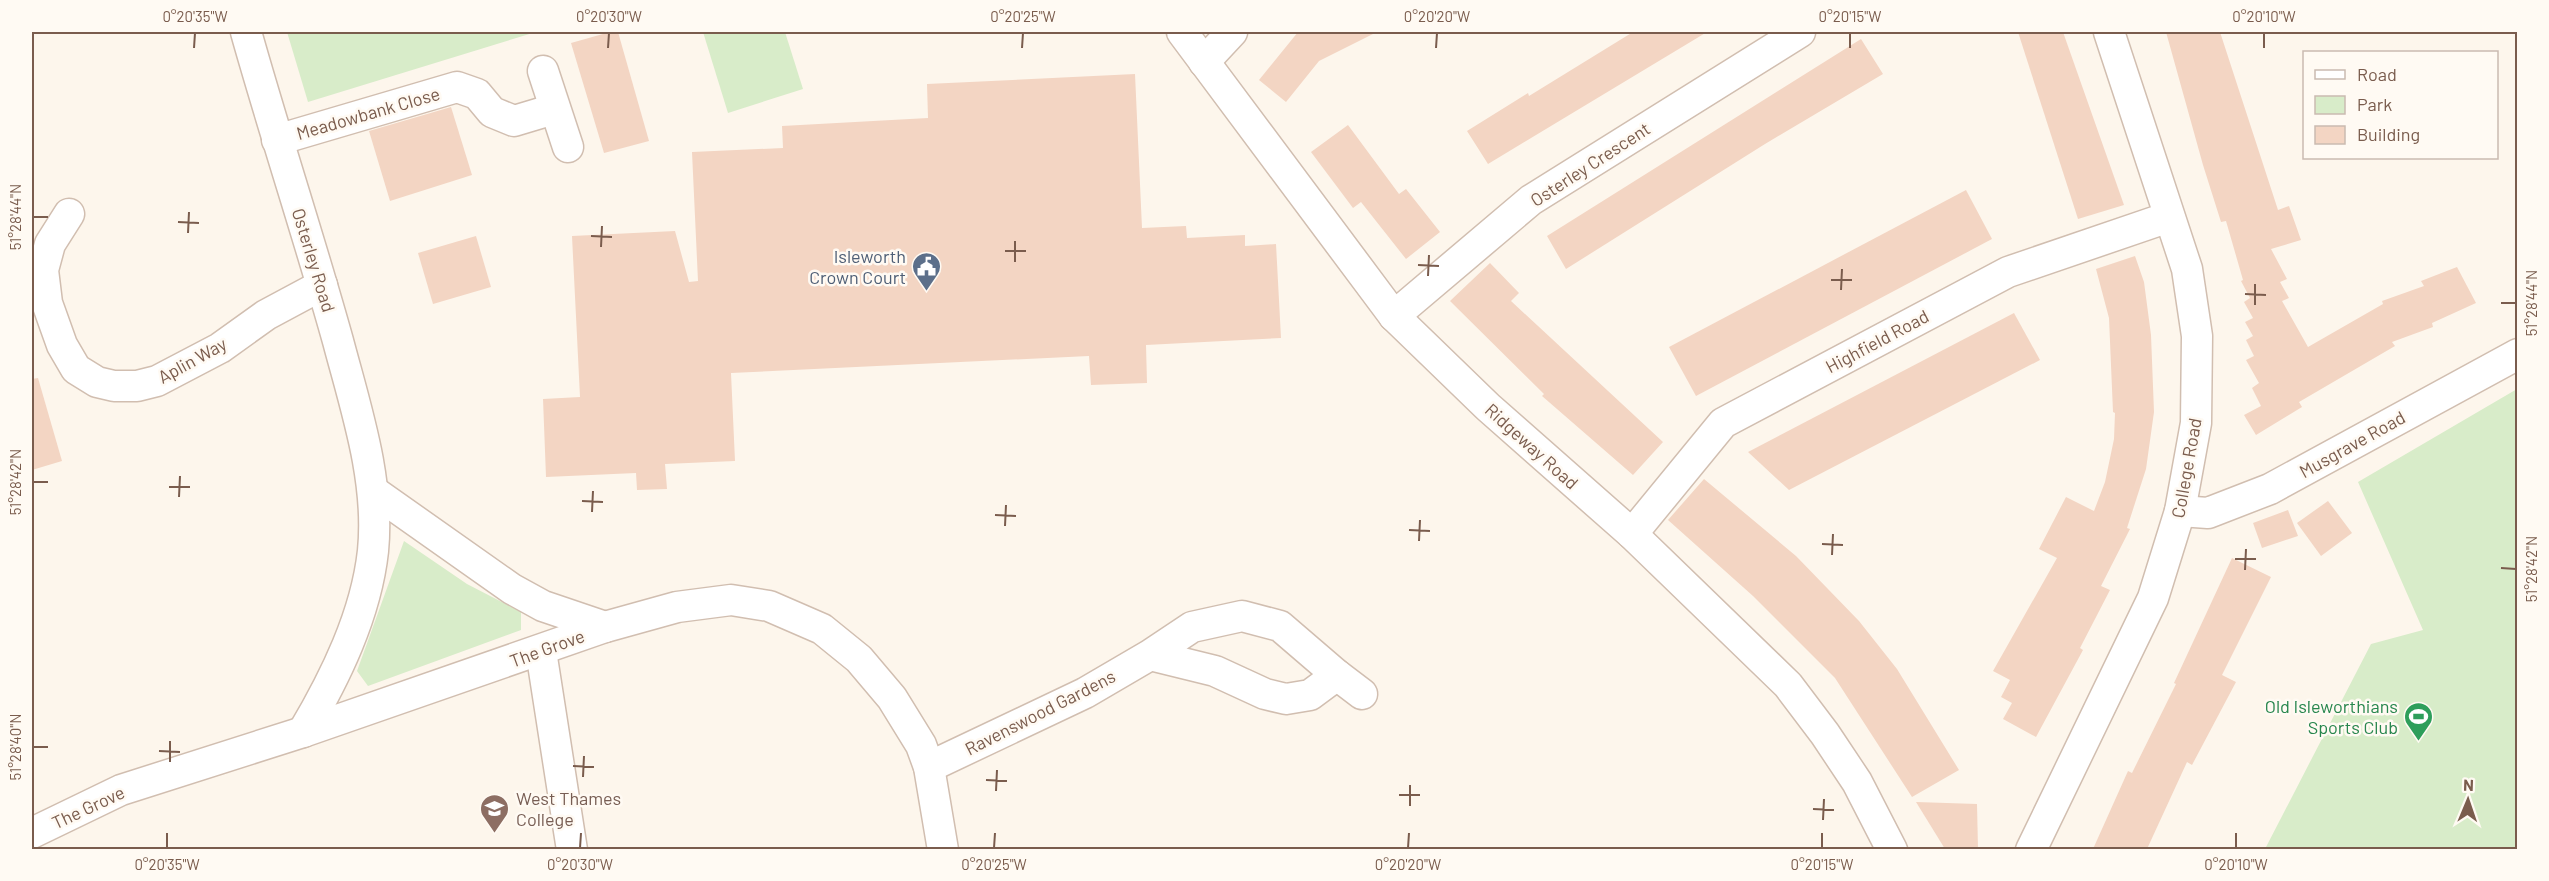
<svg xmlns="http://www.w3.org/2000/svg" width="2549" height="881" font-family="Barlow,sans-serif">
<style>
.green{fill:#d8ecc9}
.building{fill:#f3d5c3}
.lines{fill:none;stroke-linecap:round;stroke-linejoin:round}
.minor-casing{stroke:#d1beb0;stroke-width:33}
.minor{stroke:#fff;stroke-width:30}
.ticks{fill:none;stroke:#7a5c4d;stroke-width:2}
.labels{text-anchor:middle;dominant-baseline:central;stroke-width:5;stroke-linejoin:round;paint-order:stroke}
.street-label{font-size:18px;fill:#7a5c4d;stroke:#fffaf3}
.service-label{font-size:18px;fill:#4e5e75;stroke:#fffaf3;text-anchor:end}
.leisure-label{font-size:18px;fill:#27864d;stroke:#fffaf3;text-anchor:end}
.education-label{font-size:18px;fill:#785e54;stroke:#fffaf3;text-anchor:start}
.neatline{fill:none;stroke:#7a5c4d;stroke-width:2}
.ticks-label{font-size:15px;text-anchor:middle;fill:#7a5c4d}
</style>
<rect width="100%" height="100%" fill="#fdf6ec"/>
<g class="green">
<path d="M 287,32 L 536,32 L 308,102 Z"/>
<path d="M 703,32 L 785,32 L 803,89 L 728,113 Z"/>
<path d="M 2517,389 L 2517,849 L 2265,849 L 2371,644 L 2423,630 L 2358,482 Z"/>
<path d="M 404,541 L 467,584 L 521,612 L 521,630 L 368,686 L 357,671 Z"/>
</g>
<g class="building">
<path d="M 610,32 L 618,32 L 649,141 L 604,153 L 571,43 Z"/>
<path d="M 1298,32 L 1377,32 L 1319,61 L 1286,102 L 1259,80 Z"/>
<path d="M 1633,32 L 1707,32 L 1488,164 L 1467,131 L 1528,93 L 1529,96 Z"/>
<path d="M 2018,32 L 2063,32 L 2124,205 L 2078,219 Z"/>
<path d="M 2166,32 L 2220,32 L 2278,210 L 2289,206 L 2301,240 L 2271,249 L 2287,279 L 2280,282 L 2289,298 L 2282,301 L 2308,347 L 2383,304 L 2382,301 L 2424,286 L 2421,281 L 2457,267 L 2476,303 L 2432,323 L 2433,327 L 2392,342 L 2395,346 L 2299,402 L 2302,407 L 2256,435 L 2244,415 L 2261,406 L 2252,388 L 2259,383 L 2246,360 L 2254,356 L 2246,340 L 2253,336 L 2245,322 L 2253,318 L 2244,302 L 2250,298 L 2241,281 L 2243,280 L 2226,221 L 2221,222 L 2203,165 Z"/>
<path d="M 1861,39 L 1883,74 L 1765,144 L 1566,269 L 1547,236 Z"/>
<path d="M 1135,74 L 1142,228 L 1186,226 L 1187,238 L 1245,235 L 1245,246 L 1276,244 L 1281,338 L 1146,345 L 1147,383 L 1091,385 L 1089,356 L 731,373 L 735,461 L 665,464 L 667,489 L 637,490 L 636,473 L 546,477 L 543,399 L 580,397 L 572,236 L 675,231 L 689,282 L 698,281 L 692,152 L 783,148 L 782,126 L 928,118 L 927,84 Z"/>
<path d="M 451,107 L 472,175 L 390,201 L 369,131 Z"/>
<path d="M 1348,125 L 1399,194 L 1406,189 L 1440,232 L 1406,259 L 1361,202 L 1353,208 L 1311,152 Z"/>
<path d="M 1966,190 L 1992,239 L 1696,396 L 1669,347 Z"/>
<path d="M 476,236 L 491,287 L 433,304 L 418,253 Z"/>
<path d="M 2135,256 L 2144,282 L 2151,335 L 2154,412 L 2146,469 L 2127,528 L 2130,529 L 2101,586 L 2110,590 L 2080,648 L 2083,650 L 2036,737 L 2003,719 L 2012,703 L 2001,697 L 2010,680 L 1993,671 L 2057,558 L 2039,549 L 2066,497 L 2094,511 L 2105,482 L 2114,439 L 2115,413 L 2113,412 L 2109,318 L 2096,269 Z"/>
<path d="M 1490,263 L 1519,293 L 1511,301 L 1663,442 L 1633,475 L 1542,396 L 1544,394 L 1450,301 Z"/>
<path d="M 2014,313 L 2040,360 L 1789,490 L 1748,452 Z"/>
<path d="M 38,378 L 62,461 L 32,470 L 32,379 Z"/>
<path d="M 1704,479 L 1796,556 L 1859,621 L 1897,669 L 1959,770 L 1912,797 L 1835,678 L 1753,596 L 1668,520 Z"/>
<path d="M 2328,501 L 2352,533 L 2321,556 L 2297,523 Z"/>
<path d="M 2288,510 L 2298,536 L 2262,548 L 2253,523 Z"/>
<path d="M 2232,558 L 2271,577 L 2222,675 L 2236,682 L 2192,765 L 2187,762 L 2147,849 L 2093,849 L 2128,771 L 2132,773 L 2176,684 L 2174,683 Z"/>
<path d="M 1916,802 L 1977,804 L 1978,849 L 1945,849 Z"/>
</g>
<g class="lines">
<defs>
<g id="minor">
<path d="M 246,32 C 275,135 309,237 338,341 C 356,409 380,480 373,551 C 366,615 335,678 303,732"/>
<path d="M 1182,32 L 1394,316 L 1488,407 L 1632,534 L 1788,685 L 1825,734 L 1857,782 L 1892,850"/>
<path d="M 1204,62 L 1232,32"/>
<path d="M 543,71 L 568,147"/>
<path d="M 277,140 L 457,87 L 477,94 L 492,112 L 514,121 L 554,109"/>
<path d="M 69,214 L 50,244 L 43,270 L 47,303 L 62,345 L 76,369 L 97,382 L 114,386 L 137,386 L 157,381 L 220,348 L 266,315 L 322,285"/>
<path d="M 1394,316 L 1531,200 L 1800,32"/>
<path d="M 373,491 L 512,589 L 543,606 L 605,627"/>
<path d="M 2180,511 L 2208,513 L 2270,489 L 2518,354"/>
<path d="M 1632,534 L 1723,423 L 2008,272 L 2169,217"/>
<path d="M 541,651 L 572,850"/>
<path d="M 1337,675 L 1362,694"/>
<path d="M 929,767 L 1085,693 L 1150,655 L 1192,627 L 1242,616 L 1280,626 L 1337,675 L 1310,695 L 1286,699 L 1265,694 L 1215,671 L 1150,655"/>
<path d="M 32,833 L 121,790 L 303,732 L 605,627 L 677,607 L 731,600 L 769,606 L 822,629 L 859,659 L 892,698 L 921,745 L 929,767 L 943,850"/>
<path d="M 2031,850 L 2153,598 L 2180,511 L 2196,423 L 2197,336 L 2187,269 L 2109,32"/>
</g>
</defs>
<use href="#minor" class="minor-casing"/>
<use href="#minor" class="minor"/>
</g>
<path class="ticks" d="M 194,48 L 195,33M 608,48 L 609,33M 1022,48 L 1023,33M 1436,48 L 1437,33M 1850,48 L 1850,33M 2264,48 L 2264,33M 33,217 L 48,217M 178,222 L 199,223M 188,233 L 189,212M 591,236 L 612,237M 601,247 L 602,226M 1005,251 L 1026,251M 1015,262 L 1015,241M 1418,265 L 1439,266M 1428,276 L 1429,255M 1831,280 L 1852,280M 1841,290 L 1842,269M 2245,294 L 2266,295M 2501,303 L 2516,303M 2255,305 L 2255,284M 33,482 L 48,482M 169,487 L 190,487M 179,497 L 180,476M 582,501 L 603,502M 592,512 L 593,491M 995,515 L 1016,516M 1005,526 L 1006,505M 1409,530 L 1430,531M 1419,541 L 1420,520M 1822,544 L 1843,545M 1832,555 L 1833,534M 2235,559 L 2256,559M 2501,568 L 2516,569M 2245,570 L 2246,549M 33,747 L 48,747M 159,751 L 180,752M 170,762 L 170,741M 573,766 L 594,767M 583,777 L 584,756M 986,780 L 1007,781M 996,791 L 997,770M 1399,795 L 1420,795M 1410,806 L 1410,785M 1813,809 L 1834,810M 1823,820 L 1824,799M 167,848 L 167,833M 580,848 L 581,833M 994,848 L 995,833M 1408,848 L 1409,833M 1822,848 L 1822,833M 2236,848 L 2236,833"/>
<defs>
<symbol id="civic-pin" viewBox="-11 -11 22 30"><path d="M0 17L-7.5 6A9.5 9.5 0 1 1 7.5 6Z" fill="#5c6f8a" stroke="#fffaf3"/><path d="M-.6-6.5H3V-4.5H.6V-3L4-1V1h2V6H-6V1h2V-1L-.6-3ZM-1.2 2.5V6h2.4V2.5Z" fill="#fff"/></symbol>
<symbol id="stadium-pin" viewBox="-11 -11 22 30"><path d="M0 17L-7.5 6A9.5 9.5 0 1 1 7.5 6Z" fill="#2e9e5b" stroke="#fffaf3"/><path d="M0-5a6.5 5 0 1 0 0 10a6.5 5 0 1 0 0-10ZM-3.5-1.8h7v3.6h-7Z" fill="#fff"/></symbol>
<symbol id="university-pin" viewBox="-11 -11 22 30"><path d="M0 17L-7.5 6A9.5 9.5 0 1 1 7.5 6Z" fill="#8d6e63" stroke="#fffaf3"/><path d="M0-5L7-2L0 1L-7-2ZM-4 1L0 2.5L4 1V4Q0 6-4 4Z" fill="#fff"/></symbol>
</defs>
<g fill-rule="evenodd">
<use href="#civic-pin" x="910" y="250" width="33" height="45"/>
<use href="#stadium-pin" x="2402" y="700" width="33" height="45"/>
<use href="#university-pin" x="478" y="792" width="33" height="45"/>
</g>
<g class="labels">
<g class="street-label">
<text transform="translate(368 113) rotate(-16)">Meadowbank Close</text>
<text transform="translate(1590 164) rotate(-33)">Osterley Crescent</text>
<text transform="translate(314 260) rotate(73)">Osterley Road</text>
<text transform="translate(1877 341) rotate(-28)">Highfield Road</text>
<text transform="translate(192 360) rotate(-29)">Aplin Way</text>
<text transform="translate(2352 444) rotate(-29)">Musgrave Road</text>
<text transform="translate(1532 446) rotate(42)">Ridgeway Road</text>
<text transform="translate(2186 468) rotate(-80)">College Road</text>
<text transform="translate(547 648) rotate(-20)">The Grove</text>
<text transform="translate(1040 712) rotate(-27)">Ravenswood Gardens</text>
<text transform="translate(88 807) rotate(-25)">The Grove</text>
</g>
<g class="service-label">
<text x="906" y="256">Isleworth<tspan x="906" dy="21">Crown Court</tspan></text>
</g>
<g class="leisure-label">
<text x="2398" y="706">Old Isleworthians<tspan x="2398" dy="21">Sports Club</tspan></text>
</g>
<g class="education-label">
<text x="516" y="798">West Thames<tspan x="516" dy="21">College</tspan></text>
</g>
</g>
<rect width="2549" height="881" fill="none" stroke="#fffaf3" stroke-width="66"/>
<rect x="2303" y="51" width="195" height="108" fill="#fffaf3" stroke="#cabbb1" stroke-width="1.5"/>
<rect x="2315" y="70" width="30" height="9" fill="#ffffff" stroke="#cabbb1" stroke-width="1.5"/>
<text x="2357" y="81" font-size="18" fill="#7a5c4d">Road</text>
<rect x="2315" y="96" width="30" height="18" fill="#d8ecc9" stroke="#cabbb1" stroke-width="1.5"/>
<text x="2357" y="111" font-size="18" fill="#7a5c4d">Park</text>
<rect x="2315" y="126" width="30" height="18" fill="#f3d5c3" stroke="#cabbb1" stroke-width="1.5"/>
<text x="2357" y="141" font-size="18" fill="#7a5c4d">Building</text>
<g transform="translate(2468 800) rotate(2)" stroke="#fffaf3" stroke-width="4.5" paint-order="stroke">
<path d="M0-4.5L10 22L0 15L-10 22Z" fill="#7a5c4d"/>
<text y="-9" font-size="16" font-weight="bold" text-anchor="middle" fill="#7a5c4d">N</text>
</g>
<rect x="33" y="33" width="2483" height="815" class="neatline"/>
<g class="ticks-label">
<text x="195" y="22">0°20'35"W</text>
<text x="609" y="22">0°20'30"W</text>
<text x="1023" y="22">0°20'25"W</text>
<text x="1437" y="22">0°20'20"W</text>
<text x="1850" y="22">0°20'15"W</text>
<text x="2264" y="22">0°20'10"W</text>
<text transform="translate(16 217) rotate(-90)" y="5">51°28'44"N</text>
<text transform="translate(2532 303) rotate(-90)" y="5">51°28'44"N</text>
<text transform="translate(16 482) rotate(-90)" y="5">51°28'42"N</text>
<text transform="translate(2532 569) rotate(-90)" y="5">51°28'42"N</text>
<text transform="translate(16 747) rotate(-90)" y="5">51°28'40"N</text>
<text x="167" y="870">0°20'35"W</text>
<text x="580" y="870">0°20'30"W</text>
<text x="994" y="870">0°20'25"W</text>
<text x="1408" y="870">0°20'20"W</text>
<text x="1822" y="870">0°20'15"W</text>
<text x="2236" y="870">0°20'10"W</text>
</g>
</svg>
